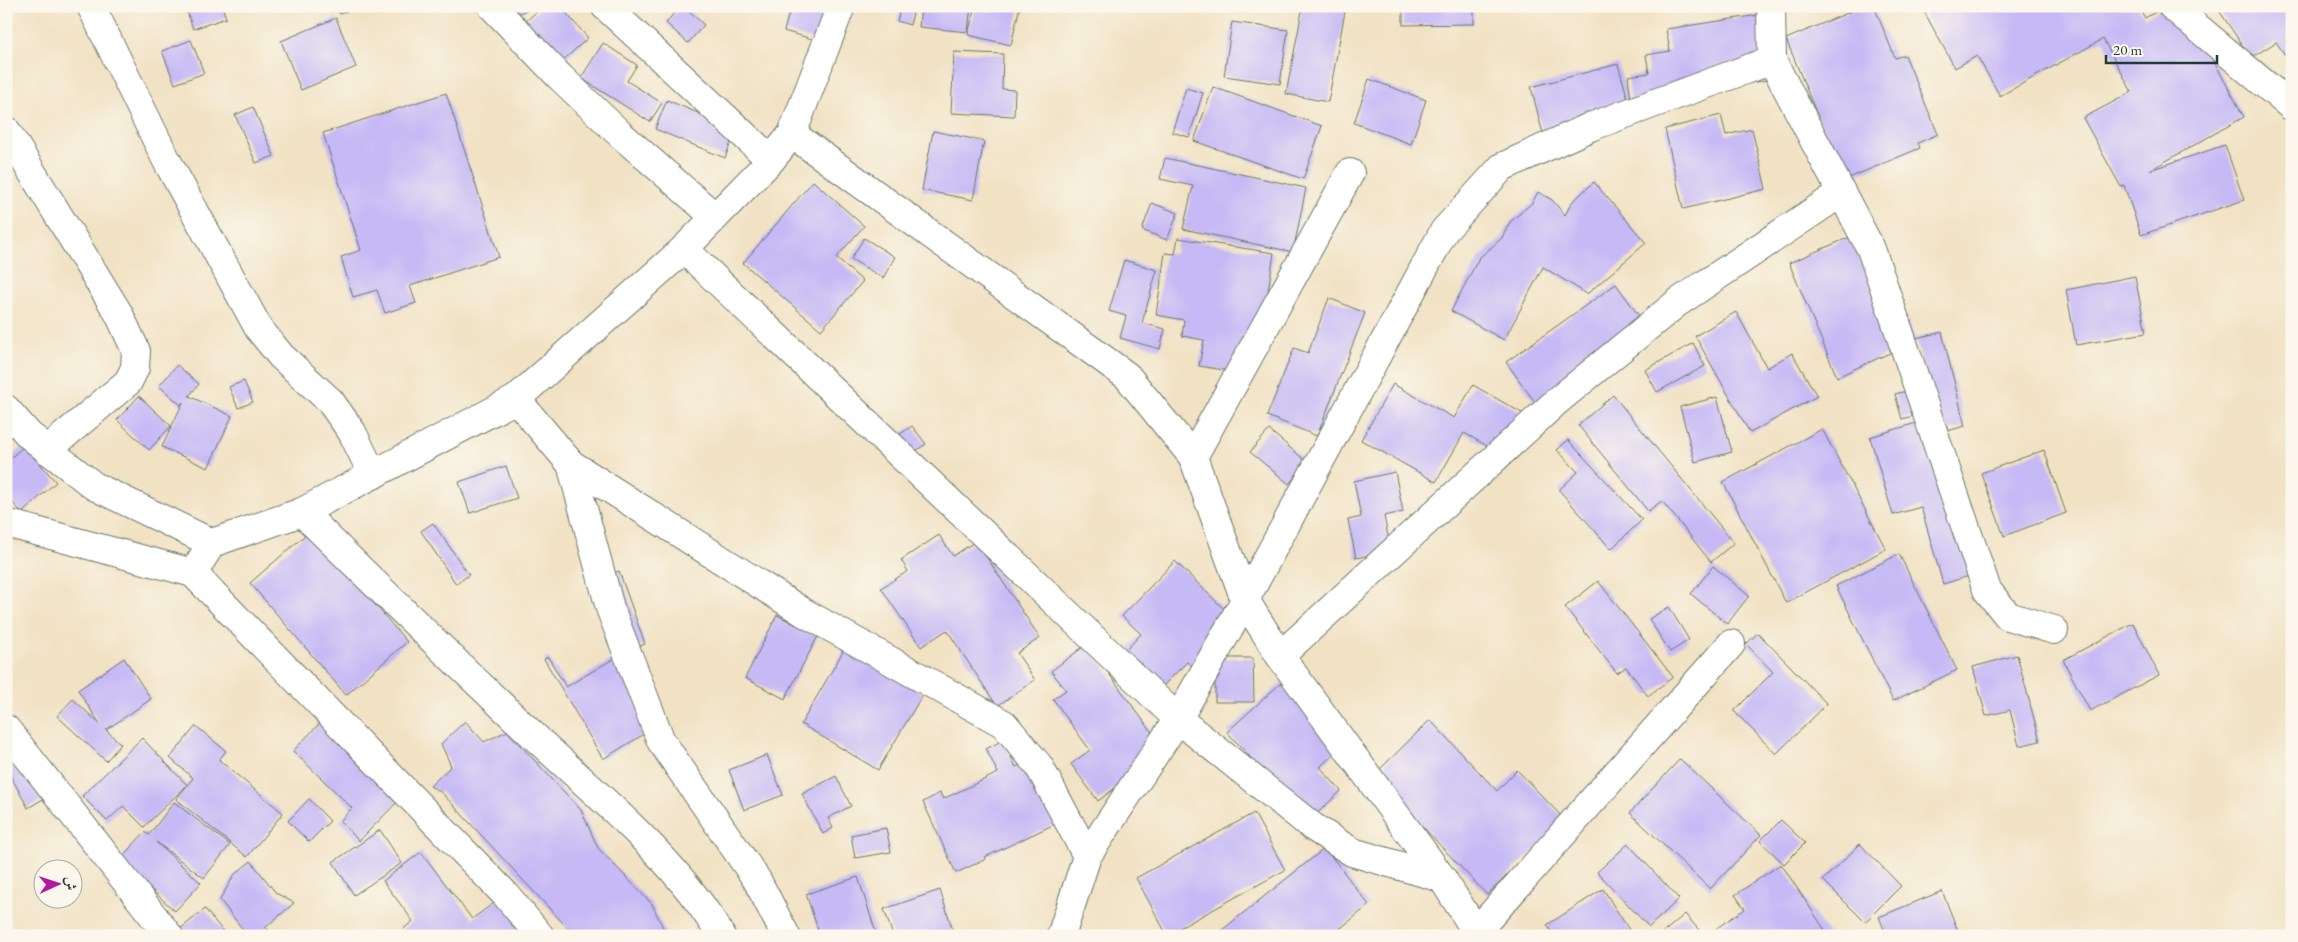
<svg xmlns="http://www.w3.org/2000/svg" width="2298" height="942" font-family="'EB Garamond',Amiri,serif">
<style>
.building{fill:#c6b9f5}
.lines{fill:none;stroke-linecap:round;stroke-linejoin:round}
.minor-casing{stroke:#687766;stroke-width:30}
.minor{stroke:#fff;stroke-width:28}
</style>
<rect width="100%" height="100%" fill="#fbf7ec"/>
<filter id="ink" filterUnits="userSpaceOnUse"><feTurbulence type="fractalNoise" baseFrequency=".02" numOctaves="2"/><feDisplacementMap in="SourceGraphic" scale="10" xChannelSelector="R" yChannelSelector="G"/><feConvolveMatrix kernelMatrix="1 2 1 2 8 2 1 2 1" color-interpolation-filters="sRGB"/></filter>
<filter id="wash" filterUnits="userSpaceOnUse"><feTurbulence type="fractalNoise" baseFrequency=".0096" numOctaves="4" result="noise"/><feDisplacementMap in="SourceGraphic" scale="20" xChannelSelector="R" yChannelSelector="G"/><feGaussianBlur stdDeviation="1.12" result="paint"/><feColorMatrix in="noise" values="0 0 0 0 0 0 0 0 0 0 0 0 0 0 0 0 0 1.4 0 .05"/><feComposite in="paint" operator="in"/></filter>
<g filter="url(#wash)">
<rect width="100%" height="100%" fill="#f1e2c4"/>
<g id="blocks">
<g class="building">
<path d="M 185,6 L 222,6 L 226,18 L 193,29 Z"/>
<path d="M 337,6 L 358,6 L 340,14 Z"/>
<path d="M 510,6 L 534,6 L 514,16 Z"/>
<path d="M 543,6 L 560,6 L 588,38 L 560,63 L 525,22 Z"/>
<path d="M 680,6 L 684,6 L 704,25 L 688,43 L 666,23 Z"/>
<path d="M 791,6 L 805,10 L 806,6 L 836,6 L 826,43 L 784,31 Z"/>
<path d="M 901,6 L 915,6 L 910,25 L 897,21 Z"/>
<path d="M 921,6 L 971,6 L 968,32 L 919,27 Z"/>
<path d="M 975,6 L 1020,6 L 1011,45 L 968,35 Z"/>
<path d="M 1303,6 L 1346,6 L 1328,102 L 1286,94 Z"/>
<path d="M 1403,6 L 1474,6 L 1474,24 L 1403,25 Z"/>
<path d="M 1864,6 L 1874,6 L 1895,58 L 1905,55 L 1938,134 L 1918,143 L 1920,148 L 1844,180 L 1786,39 Z"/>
<path d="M 1921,6 L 2138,6 L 2145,18 L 2166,6 L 2184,6 L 2244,117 L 2150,170 L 2225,145 L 2244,200 L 2141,235 L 2124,185 L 2121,187 L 2083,118 L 2132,92 L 2103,39 L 2000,96 L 1977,56 L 1955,68 Z"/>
<path d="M 2216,6 L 2292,6 L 2292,65 L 2276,42 L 2251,58 Z"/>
<path d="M 1772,13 L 1782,78 L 1631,101 L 1628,76 L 1649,73 L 1646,55 L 1670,51 L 1666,29 Z"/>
<path d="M 336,18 L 356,67 L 301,90 L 281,41 Z"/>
<path d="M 1232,22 L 1288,30 L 1280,84 L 1224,76 Z"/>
<path d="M 191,40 L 204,73 L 175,84 L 162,51 Z"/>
<path d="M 603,43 L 637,65 L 627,81 L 662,103 L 650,122 L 581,78 Z"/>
<path d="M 954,52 L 1003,54 L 1002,89 L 1015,90 L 1014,116 L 951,113 Z"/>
<path d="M 1618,64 L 1631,110 L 1543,134 L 1531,87 Z"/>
<path d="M 1369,79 L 1426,100 L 1411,144 L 1354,123 Z"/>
<path d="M 1213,87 L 1322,126 L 1303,179 L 1194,141 Z"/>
<path d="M 1186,88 L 1203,93 L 1189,137 L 1172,132 Z"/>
<path d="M 446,93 L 499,257 L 410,286 L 416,303 L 385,313 L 377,290 L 353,297 L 341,257 L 361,250 L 323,133 Z"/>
<path d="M 667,100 L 736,129 L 725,158 L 655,129 Z"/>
<path d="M 253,107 L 274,156 L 256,163 L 235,115 Z"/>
<path d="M 1721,115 L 1726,135 L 1752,129 L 1766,189 L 1683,209 L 1665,129 Z"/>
<path d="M 933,131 L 984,141 L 973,200 L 922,190 Z"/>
<path d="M 1165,158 L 1306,188 L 1293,252 L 1183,229 L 1193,186 L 1160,179 Z"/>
<path d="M 813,181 L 864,226 L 836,258 L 863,281 L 821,330 L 743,263 Z"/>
<path d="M 1594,182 L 1646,243 L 1587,294 L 1543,267 L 1504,340 L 1451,311 L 1479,258 L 1502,238 L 1510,222 L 1532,203 L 1538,192 L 1552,200 L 1565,215 L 1572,202 Z"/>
<path d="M 1152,203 L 1178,213 L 1167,240 L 1142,230 Z"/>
<path d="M 1869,229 L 1916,341 L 1837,377 L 1789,263 Z"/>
<path d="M 864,238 L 895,257 L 883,278 L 851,259 Z"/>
<path d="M 1178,238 L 1274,253 L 1255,375 L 1199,366 L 1204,340 L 1182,336 L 1184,320 L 1156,315 L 1165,253 L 1175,254 Z"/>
<path d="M 1124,260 L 1157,270 L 1142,323 L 1165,329 L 1160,349 L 1120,338 L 1126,316 L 1109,311 Z"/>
<path d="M 2135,276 L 2146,333 L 2076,345 L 2066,290 Z"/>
<path d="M 1616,284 L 1652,334 L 1542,412 L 1506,362 Z"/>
<path d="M 1329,298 L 1365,313 L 1317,436 L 1267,416 L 1294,348 L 1308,353 Z"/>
<path d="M 1736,312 L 1767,368 L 1792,353 L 1817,396 L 1750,433 L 1695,336 Z"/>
<path d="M 1942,332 L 1965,426 L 1940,433 L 1916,338 Z"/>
<path d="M 1693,343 L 1705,366 L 1657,392 L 1645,370 Z"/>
<path d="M 177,365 L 199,384 L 189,396 L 232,416 L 208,468 L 162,447 L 183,402 L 181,405 L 159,386 Z"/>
<path d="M 244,381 L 253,402 L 238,408 L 229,387 Z"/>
<path d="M 1393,384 L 1454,418 L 1473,385 L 1527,416 L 1505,456 L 1464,433 L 1436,482 L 1361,440 Z"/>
<path d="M 1914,389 L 1921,414 L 1902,419 L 1895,394 Z"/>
<path d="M 1613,395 L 1734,543 L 1711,562 L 1662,501 L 1648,511 L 1578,425 Z"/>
<path d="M 139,396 L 171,426 L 149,450 L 117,420 Z"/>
<path d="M 1717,397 L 1732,452 L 1695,462 L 1680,407 Z"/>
<path d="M 1933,418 L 1979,573 L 1943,584 L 1921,507 L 1893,515 L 1870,437 Z"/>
<path d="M 912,426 L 926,444 L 911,454 L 897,436 Z"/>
<path d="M 1822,429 L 1886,549 L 1786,603 L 1723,482 Z"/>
<path d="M 1269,430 L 1307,462 L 1289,484 L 1250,452 Z"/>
<path d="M 1568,440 L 1642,520 L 1611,549 L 1559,490 L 1578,472 L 1557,450 Z"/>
<path d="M 24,446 L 56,482 L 22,513 L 6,495 L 6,462 Z"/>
<path d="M 2044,450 L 2066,513 L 2004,536 L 1981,473 Z"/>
<path d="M 506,466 L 517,498 L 470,513 L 459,482 Z"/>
<path d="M 1395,472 L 1403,512 L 1384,516 L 1391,551 L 1356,558 L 1348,520 L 1361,517 L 1354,481 Z"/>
<path d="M 433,523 L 469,575 L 456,584 L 421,531 Z"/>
<path d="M 311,530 L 407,642 L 346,695 L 250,583 Z"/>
<path d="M 939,535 L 953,556 L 976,541 L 1040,638 L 1017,653 L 1035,680 L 997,706 L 947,630 L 921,647 L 881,588 L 908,571 L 901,560 Z"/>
<path d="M 1899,554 L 1957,670 L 1893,701 L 1836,586 Z"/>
<path d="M 1175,561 L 1227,612 L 1214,625 L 1231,641 L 1199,673 L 1187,662 L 1161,688 L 1124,652 L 1141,634 L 1122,616 Z"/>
<path d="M 1713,566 L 1749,596 L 1727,624 L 1691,594 Z"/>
<path d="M 619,571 L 645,644 L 619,654 L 592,581 Z"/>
<path d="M 1598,581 L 1673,677 L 1648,696 L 1626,667 L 1617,673 L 1565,607 Z"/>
<path d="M 1669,607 L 1689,640 L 1670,652 L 1649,619 Z"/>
<path d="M 777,615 L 818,636 L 785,699 L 745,678 Z"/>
<path d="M 2133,623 L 2159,675 L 2090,711 L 2063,660 Z"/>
<path d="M 1758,633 L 1827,704 L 1776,754 L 1734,711 L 1773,672 L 1746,644 Z"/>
<path d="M 1087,644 L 1165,750 L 1098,801 L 1071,764 L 1090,750 L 1053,699 L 1066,690 L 1051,671 Z"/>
<path d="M 845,648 L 923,694 L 878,770 L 801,724 Z"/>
<path d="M 623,653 L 664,722 L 603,759 L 544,659 L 548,657 L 566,687 Z"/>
<path d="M 2017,655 L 2040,741 L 2019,746 L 2010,710 L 1986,716 L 1973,667 Z"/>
<path d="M 124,658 L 151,699 L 106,730 L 121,744 L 106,761 L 57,716 L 73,699 L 100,724 L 78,690 Z"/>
<path d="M 1215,658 L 1253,658 L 1254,702 L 1215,702 Z"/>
<path d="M 1282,682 L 1341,747 L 1320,767 L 1341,791 L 1309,821 L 1227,732 Z"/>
<path d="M 327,716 L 406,793 L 359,841 L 340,821 L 352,808 L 293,751 Z"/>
<path d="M 1430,720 L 1497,791 L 1517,770 L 1565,820 L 1487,895 L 1374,775 Z"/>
<path d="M 465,721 L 484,742 L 507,731 L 581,810 L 598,848 L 652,904 L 667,936 L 575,936 L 441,792 L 430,786 L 451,766 L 441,744 Z"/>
<path d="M 196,726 L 226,751 L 219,760 L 283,813 L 247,857 L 176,799 L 193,778 L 170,758 Z"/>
<path d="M 142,738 L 187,785 L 144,827 L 123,806 L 107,821 L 82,796 Z"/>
<path d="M 1003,740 L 1016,767 L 1030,760 L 1059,822 L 985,857 L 986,859 L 956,873 L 923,802 L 940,793 L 943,799 L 998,773 L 986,749 Z"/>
<path d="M 6,744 L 43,799 L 28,808 L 9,773 L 6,774 Z"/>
<path d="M 767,755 L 783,795 L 744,810 L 729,770 Z"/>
<path d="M 1680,759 L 1761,835 L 1710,889 L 1630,813 Z"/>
<path d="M 836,776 L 851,806 L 828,818 L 833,828 L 823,834 L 802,794 Z"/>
<path d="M 309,799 L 330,821 L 309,842 L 288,821 Z"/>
<path d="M 174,802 L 230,845 L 204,878 L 156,842 L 201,883 L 175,911 L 119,860 L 145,832 L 149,835 Z"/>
<path d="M 1254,813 L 1285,870 L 1167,935 L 1136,878 Z"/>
<path d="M 1781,820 L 1805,843 L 1784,864 L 1760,841 Z"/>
<path d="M 886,828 L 891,852 L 855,858 L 851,835 Z"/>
<path d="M 380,830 L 402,863 L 354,895 L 333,862 Z"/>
<path d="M 1628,844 L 1679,899 L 1649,927 L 1597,872 Z"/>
<path d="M 1860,844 L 1901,886 L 1865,922 L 1823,880 Z"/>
<path d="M 1325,848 L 1369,905 L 1331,936 L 1227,936 L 1222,930 Z"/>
<path d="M 421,852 L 472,919 L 502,897 L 530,936 L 404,936 L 401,931 L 413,921 L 383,881 Z"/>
<path d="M 251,861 L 276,893 L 294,903 L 265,928 L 278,936 L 248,936 L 220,900 L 234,875 Z"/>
<path d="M 1781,864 L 1829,936 L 1705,936 L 1745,909 L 1735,895 Z"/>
<path d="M 858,877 L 877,936 L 820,936 L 806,894 Z"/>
<path d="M 1603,889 L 1633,936 L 1554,936 L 1547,925 Z"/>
<path d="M 940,890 L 953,931 L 939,936 L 893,936 L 884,909 Z"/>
<path d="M 1942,891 L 1960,936 L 1887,936 L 1879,917 Z"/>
<path d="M 205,909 L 227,936 L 184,936 L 179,930 Z"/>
<path d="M 1685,914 L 1704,936 L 1659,936 Z"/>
</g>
</g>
</g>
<g filter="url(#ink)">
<use href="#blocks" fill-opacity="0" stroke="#687766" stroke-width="1"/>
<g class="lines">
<defs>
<g id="minor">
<path d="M 91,6 L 167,161 L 259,329 L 281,356 L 330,401 L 352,432 L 373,475"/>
<path d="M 492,6 L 560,77 L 620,134 L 715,217"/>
<path d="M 605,6 L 771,160"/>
<path d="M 1771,6 L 1772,60 L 1871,249 L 1987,590 L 2008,616 L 2054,630"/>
<path d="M 2172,6 L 2292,107"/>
<path d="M 6,130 L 119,314 L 136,351 L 135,368 L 128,382 L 47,450"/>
<path d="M 792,134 L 1127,376 L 1193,457 L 1245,600 L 1280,656 L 1442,878 L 1479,936"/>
<path d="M 684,249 L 1178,719 L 1313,827 L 1352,852 L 1442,878"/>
<path d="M 516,399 L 571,464 L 803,612 L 1004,724 L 1039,766 L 1087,856"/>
<path d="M 6,409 L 29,435 L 94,486 L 212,543"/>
<path d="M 1193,457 L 1350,173"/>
<path d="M 571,464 L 610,608 L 661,741 L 757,880 L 786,936"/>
<path d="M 302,512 C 379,588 457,664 536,738 C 598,796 679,862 721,936"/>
<path d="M 6,523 L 193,573 L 506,895 L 540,936"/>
<path d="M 193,573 L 212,543 L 302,512 L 516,399 L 684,249 L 771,160 L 792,134 L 841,6"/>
<path d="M 1280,656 L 1556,402 L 1677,303 L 1841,193"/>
<path d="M 6,729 L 169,936"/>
<path d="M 1476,932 L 1731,644"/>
<path d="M 1061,936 L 1087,856 L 1178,719 L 1245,600 L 1444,231 L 1502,167 L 1590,127 L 1772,60"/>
</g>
</defs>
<use href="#minor" class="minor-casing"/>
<use href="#minor" class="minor"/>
</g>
</g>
<rect width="2298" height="942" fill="none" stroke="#fbf7ec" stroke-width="25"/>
<g transform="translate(58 884) rotate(87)"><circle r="24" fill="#fbf7ec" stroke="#a3ada2"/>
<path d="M0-4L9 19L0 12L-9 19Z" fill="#b5179e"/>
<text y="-8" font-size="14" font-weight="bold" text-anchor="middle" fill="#1f3d34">ش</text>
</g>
<path d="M2106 55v8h111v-8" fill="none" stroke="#1f3d34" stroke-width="2.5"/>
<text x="2113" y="55" font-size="15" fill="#1f3d34" stroke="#fbf7ec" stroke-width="4" paint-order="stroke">20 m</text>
</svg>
